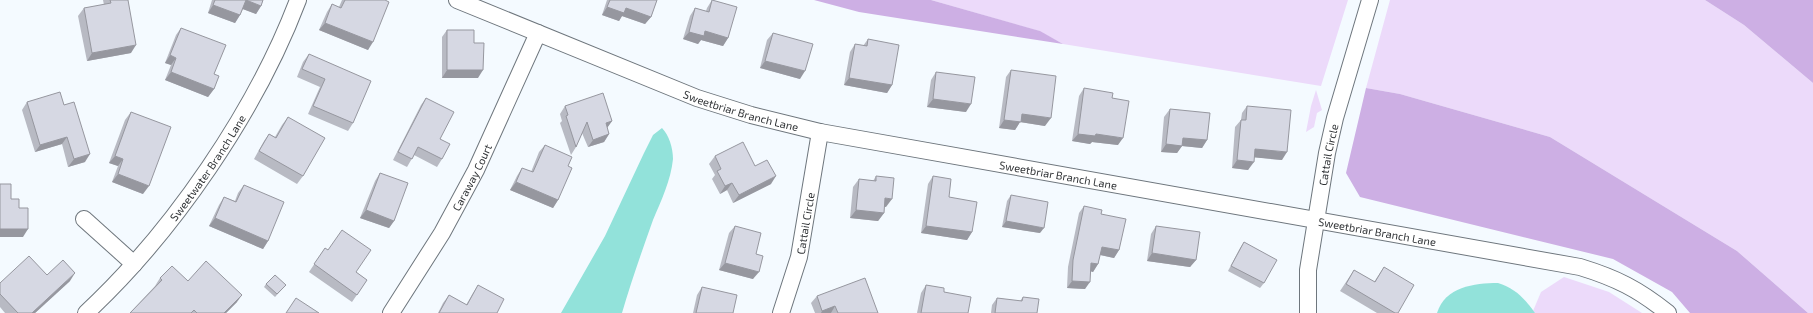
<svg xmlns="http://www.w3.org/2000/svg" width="1813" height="313" font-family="'Exo 2',sans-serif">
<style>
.green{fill:#ecdafa}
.forest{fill:#cdafe4}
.water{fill:#92e2da}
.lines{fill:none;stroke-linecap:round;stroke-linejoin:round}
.minor-casing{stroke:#6e767d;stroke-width:18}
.minor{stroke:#fff;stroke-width:16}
.wall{fill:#b8bac3}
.shaded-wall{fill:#96979f}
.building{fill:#d6d8e3;stroke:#96979f}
.labels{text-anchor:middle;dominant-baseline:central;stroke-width:3.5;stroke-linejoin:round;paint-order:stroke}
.street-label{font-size:11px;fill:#2f3235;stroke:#f4faff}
</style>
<rect width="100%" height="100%" fill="#f4faff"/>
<g class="green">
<path d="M 931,0 L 1348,0 L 1321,86 L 1063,44 L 1039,31 Z"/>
<path d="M 1390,0 L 1705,0 L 1744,25 L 1813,83 L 1813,313 L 1808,313 L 1737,251 L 1550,137 L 1400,94 L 1366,88 Z"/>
<path d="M 1316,90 L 1322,110 L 1317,113 L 1314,127 L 1306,132 L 1311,106 Z"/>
<path d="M 1564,277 L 1609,292 L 1642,313 L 1535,313 L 1533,311 L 1541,292 Z"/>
</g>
<g class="forest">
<path d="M 814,0 L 931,0 L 1040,31 L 1063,44 L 859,12 Z"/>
<path d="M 1705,0 L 1813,0 L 1813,83 L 1744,25 Z"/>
<path d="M 1366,88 L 1400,94 L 1550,137 L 1737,251 L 1808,313 L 1690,313 L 1672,292 L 1613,259 L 1360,197 L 1346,173 Z"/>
</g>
<g class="water">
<path d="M 662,128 C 669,135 673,148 673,159 C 671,180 661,201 653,220 C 642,251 631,282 622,313 L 561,313 L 605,236 L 644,153 L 653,135 Z"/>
<path d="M 1498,283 C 1515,288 1525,299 1535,313 L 1437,313 C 1445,287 1474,283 1498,283 Z"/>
</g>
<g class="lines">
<defs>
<g id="minor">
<path id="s1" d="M 457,0 L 697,98 L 751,115 L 820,132 L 1580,267 C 1616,278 1638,289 1668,313"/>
<path d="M 84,219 L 134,264"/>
<path id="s2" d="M 86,313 C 173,232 256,111 298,0"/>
<path id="s3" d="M 391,313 L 442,233 L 476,170 L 538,33"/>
<path id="s4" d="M 781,313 L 799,257 L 820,132"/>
<path id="s5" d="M 1308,313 L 1308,270 L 1327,153 L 1335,118 L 1370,0"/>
</g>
</defs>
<use href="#minor" class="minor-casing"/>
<use href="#minor" class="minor"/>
</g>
<g class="wall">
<path d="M 103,0 L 128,0 L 131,53 L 87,61 L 78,16 L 84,8 L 104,5 Z"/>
<path d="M 212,0 L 263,0 L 261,6 L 256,14 L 243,9 L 240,15 L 235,23 L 208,13 Z"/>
<path d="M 342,0 L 385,0 L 368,50 L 319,30 L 327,12 L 332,4 L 339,7 Z"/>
<path d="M 607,0 L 657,0 L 651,17 L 645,24 L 622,16 L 619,21 L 602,15 Z"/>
<path d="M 712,0 L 728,38 L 723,46 L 701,40 L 698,44 L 683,39 L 690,16 L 695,8 L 706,11 L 707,8 Z"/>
<path d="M 181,28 L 214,74 L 214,89 L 208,97 L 165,80 L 171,65 L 165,63 L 176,35 Z"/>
<path d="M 447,30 L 478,78 L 442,78 L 442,37 Z"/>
<path d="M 773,33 L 800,79 L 760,68 L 767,40 Z"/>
<path d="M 868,39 L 892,85 L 887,93 L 844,85 L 850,52 L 855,44 L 863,46 Z"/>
<path d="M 309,54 L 353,123 L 348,131 L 308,114 L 320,87 L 297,77 L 303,62 Z"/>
<path d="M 1011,70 L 1045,126 L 1020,122 L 1015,130 L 999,128 L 1006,77 Z"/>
<path d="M 936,72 L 966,112 L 927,107 L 931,80 Z"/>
<path d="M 1084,88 L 1112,98 L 1118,145 L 1092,142 L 1090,144 L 1072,141 L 1079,96 Z"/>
<path d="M 426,98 L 440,139 L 442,159 L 437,167 L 414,155 L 407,167 L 393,160 L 421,105 Z"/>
<path d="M 27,102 L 64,105 L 85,162 L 68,167 L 62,144 L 35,152 L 22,110 Z"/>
<path d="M 565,106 L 612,121 L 607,128 L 609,134 L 604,142 L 588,147 L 582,133 L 576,147 L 571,155 L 560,123 L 562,121 L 560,114 Z"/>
<path d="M 1247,106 L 1282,160 L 1254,157 L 1248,170 L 1232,168 L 1235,127 L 1241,120 L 1242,113 Z"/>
<path d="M 1170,109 L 1207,140 L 1202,148 L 1182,146 L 1177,153 L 1161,152 L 1164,117 Z"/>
<path d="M 131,112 L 143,194 L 112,182 L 118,166 L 109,163 L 125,120 Z"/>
<path d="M 288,117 L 303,176 L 297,184 L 254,159 L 264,141 L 269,134 L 275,137 L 282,125 Z"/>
<path d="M 545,145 L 568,166 L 558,200 L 553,208 L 510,190 L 517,176 L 522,168 L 531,172 L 539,152 Z"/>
<path d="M 715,156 L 755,166 L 771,184 L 733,203 L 727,190 L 720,194 L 712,179 L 715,175 L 709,164 Z"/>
<path d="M 380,173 L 394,221 L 389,228 L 360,218 L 375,181 Z"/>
<path d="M 876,176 L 886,207 L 884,206 L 884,213 L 878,221 L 850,218 L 853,187 L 859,179 L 873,181 Z"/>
<path d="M 933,176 L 972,232 L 967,240 L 921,233 L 928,184 Z"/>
<path d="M 244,185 L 268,241 L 263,249 L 209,226 L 219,205 L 224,197 L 235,201 L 238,193 Z"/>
<path d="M 1011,195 L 1040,233 L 1002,227 L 1007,201 Z"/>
<path d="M 1084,206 L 1101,214 L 1119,250 L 1114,258 L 1100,255 L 1098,264 L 1093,272 L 1091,271 L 1085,289 L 1067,288 L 1068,267 L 1079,213 Z"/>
<path d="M 735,226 L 756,254 L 753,279 L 719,270 L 729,233 Z"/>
<path d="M 1156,226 L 1196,260 L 1190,267 L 1147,261 L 1151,234 Z"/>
<path d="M 1244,242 L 1264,283 L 1260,288 L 1228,271 L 1240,248 Z"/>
<path d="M 325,248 L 356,272 L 367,280 L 352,302 L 309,272 Z"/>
<path d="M 1384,267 L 1398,313 L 1377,313 L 1340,291 L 1354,270 L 1374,282 Z"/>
<path d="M 160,278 L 188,281 L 237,302 L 226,313 L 130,313 L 155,286 Z"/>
<path d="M 70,281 L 35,313 L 5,313 L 0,307 L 0,283 Z"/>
<path d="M 266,284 L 286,285 L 275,297 L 264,287 Z"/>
<path d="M 478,285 L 497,313 L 438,313 L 443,303 L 449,295 L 466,305 L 473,293 Z"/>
<path d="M 926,285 L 944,292 L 968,313 L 917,313 L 921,293 Z"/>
<path d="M 702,287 L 733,313 L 693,313 L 697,295 Z"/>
<path d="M 817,296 L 878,313 L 815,313 L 811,303 Z"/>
<path d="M 1023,297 L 1037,313 L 991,313 L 992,305 L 997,298 L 1020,301 Z"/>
</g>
<g class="shaded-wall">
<path d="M 246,0 L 261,6 L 256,14 L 240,8 Z"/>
<path d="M 213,5 L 240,15 L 235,23 L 208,13 Z"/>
<path d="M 607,7 L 626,8 L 651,17 L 645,24 L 622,16 L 619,21 L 602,15 Z"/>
<path d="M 325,23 L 373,42 L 368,50 L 319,30 Z"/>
<path d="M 705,31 L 728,38 L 723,46 L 701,40 L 698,44 L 683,39 L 689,32 Z"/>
<path d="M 136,45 L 131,53 L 87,61 L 92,53 Z"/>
<path d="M 170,55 L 176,58 L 171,65 L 165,63 Z"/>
<path d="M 765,61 L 805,71 L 800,79 L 760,68 Z"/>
<path d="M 447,70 L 483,70 L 478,78 L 442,78 Z"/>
<path d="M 171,72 L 214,89 L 208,97 L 165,80 Z"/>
<path d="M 849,78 L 892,85 L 887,93 L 844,85 Z"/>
<path d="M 933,99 L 971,104 L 966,112 L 927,107 Z"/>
<path d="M 1022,114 L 1051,118 L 1045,126 L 1020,122 L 1015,130 L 999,128 L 1004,120 Z"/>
<path d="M 612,121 L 607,128 L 606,123 Z"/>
<path d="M 609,134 L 604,142 L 588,147 L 593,140 Z"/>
<path d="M 1078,134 L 1096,134 L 1123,138 L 1118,145 L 1092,142 L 1090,144 L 1072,141 Z"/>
<path d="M 67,137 L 62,144 L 35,152 L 40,145 Z"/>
<path d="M 1183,138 L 1207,140 L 1202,148 L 1182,146 L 1177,153 L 1161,152 L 1166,144 Z"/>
<path d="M 1255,149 L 1287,152 L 1282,160 L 1250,157 Z"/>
<path d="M 90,154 L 85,162 L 68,167 L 74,159 Z"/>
<path d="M 115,156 L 123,159 L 118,166 L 109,163 Z"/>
<path d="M 1237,160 L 1254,162 L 1248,170 L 1232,168 Z"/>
<path d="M 118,174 L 149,186 L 143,194 L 112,182 Z"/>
<path d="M 776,176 L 771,184 L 733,203 L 739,195 Z"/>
<path d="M 516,182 L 558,200 L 553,208 L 510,190 Z"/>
<path d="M 732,183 L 727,190 L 720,194 L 725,186 Z"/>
<path d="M 885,198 L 892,199 L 886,207 L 880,206 Z"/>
<path d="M 366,210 L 394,221 L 389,228 L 360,218 Z"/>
<path d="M 856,210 L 884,213 L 878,221 L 850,218 Z"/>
<path d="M 215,218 L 268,241 L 263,249 L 209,226 Z"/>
<path d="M 1006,221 L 1044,228 L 1040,233 L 1002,227 Z"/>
<path d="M 926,226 L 972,232 L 967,240 L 921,233 Z"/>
<path d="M 0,229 L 28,229 L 23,237 L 0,237 Z"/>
<path d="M 1102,247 L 1119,250 L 1114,258 L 1096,254 Z"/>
<path d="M 1152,253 L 1196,260 L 1190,267 L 1147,261 Z"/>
<path d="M 725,263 L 759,272 L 753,279 L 719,270 Z"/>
<path d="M 1091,263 L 1098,264 L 1093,272 L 1086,270 Z"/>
<path d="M 75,273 L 70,281 L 35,313 L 32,313 Z"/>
<path d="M 1072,281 L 1090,282 L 1085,289 L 1067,288 Z"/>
<path d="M 242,295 L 237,302 L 226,313 L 224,313 Z"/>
<path d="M 835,306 L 831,313 L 821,313 L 822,311 Z"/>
</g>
<g class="building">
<path d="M 110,0 L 128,0 L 136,45 L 92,53 L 84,8 L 111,3 Z"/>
<path d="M 215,0 L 263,0 L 261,6 L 246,0 L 240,15 L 213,5 Z"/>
<path d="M 345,0 L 385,0 L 389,2 L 373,42 L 325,23 L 332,4 L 341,8 Z"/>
<path d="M 610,0 L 657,0 L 651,17 L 626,8 L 624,13 L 607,7 Z"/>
<path d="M 712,0 L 737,7 L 728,38 L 705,31 L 704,36 L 689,32 L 695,8 L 709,12 Z"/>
<path d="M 181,28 L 226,45 L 214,74 L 219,76 L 214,89 L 171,72 L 176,58 L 170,55 Z"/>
<path d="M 447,30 L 474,30 L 474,43 L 484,43 L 483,70 L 447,70 Z"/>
<path d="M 773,33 L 813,44 L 805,71 L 765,61 Z"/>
<path d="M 868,39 L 899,45 L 892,85 L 849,78 L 855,44 L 867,46 Z"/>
<path d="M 309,54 L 371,81 L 353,123 L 313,106 L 325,79 L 302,69 Z"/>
<path d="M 1011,70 L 1056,76 L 1051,118 L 1022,114 L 1021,122 L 1004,120 Z"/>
<path d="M 936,72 L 975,77 L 971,104 L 933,99 Z"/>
<path d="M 1084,88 L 1113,93 L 1112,98 L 1129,101 L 1123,138 L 1096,134 L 1095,136 L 1078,134 Z"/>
<path d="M 60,92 L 64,105 L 74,102 L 90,154 L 74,159 L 67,137 L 40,145 L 27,102 Z"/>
<path d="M 603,93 L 612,121 L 606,123 L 609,134 L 593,140 L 587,122 L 576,147 L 566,116 L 568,115 L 565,106 Z"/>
<path d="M 426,98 L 454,112 L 440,139 L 450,144 L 442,159 L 418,147 L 412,159 L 398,152 Z"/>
<path d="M 1247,106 L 1291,110 L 1287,152 L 1255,149 L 1254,162 L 1237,160 L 1241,120 L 1246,120 Z"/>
<path d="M 1170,109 L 1210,113 L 1207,140 L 1183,138 L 1182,146 L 1166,144 Z"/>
<path d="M 131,112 L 171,127 L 149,186 L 118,174 L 123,159 L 115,156 Z"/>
<path d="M 288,117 L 325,138 L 303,176 L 259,151 L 269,134 L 276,138 Z"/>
<path d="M 743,142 L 755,166 L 767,160 L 776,176 L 739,195 L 732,183 L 725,186 L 717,171 L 721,169 L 715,156 Z"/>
<path d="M 545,145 L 572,157 L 568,166 L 572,168 L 558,200 L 516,182 L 522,168 L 533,172 Z"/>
<path d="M 380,173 L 408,183 L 394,221 L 366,210 Z"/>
<path d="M 876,176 L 894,178 L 892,199 L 885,198 L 884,213 L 856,210 L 859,179 L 876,181 Z"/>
<path d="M 933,176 L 951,179 L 949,197 L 977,202 L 972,232 L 926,226 Z"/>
<path d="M 0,184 L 11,184 L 11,199 L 19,199 L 19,208 L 28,208 L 28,229 L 0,229 Z"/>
<path d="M 244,185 L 284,202 L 268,241 L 215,218 L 224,197 L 236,202 Z"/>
<path d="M 1011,195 L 1048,202 L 1044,228 L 1006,221 Z"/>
<path d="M 1084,206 L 1102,210 L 1101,214 L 1126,219 L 1119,250 L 1102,247 L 1098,264 L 1091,263 L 1090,282 L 1072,281 L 1073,260 Z"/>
<path d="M 735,226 L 761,233 L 756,254 L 763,256 L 759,272 L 725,263 Z"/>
<path d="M 1156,226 L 1200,232 L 1196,260 L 1152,253 Z"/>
<path d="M 342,230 L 371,250 L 356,272 L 367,280 L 357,295 L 314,264 L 325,248 L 328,250 Z"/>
<path d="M 1244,242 L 1277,260 L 1264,283 L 1231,266 Z"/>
<path d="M 29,256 L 47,275 L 63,260 L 75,273 L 32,313 L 18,313 L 0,294 L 0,283 Z"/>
<path d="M 206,261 L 242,295 L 224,313 L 197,313 L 194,310 L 191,313 L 130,313 L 162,280 L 160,278 L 172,266 L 188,281 Z"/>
<path d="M 1384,267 L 1414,285 L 1398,313 L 1395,313 L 1346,284 L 1354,270 L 1375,282 Z"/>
<path d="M 275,275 L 286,285 L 277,294 L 266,284 Z"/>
<path d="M 865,278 L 878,313 L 838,313 L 835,306 L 822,311 L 817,296 Z"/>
<path d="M 478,285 L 504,299 L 497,313 L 439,313 L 449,295 L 467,305 Z"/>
<path d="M 926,285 L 944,288 L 944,292 L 971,297 L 968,313 L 921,313 Z"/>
<path d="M 702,287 L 737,295 L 733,313 L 696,313 Z"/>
<path d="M 1023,297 L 1039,299 L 1037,313 L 995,313 L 997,298 L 1022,301 Z"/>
<path d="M 296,298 L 319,313 L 286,313 Z"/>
</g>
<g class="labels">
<g class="street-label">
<text stroke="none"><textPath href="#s1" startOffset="305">Sweetbriar Branch Lane</textPath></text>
<text stroke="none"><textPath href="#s5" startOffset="160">Cattail Circle</textPath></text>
<text stroke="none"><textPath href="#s2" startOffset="190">Sweetwater Branch Lane</textPath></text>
<text stroke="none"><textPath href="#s1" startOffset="629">Sweetbriar Branch Lane</textPath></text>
<text stroke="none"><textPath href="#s3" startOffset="158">Caraway Court</textPath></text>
<text stroke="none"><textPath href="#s4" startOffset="93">Cattail Circle</textPath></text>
<text stroke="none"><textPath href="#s1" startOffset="953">Sweetbriar Branch Lane</textPath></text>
</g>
</g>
</svg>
